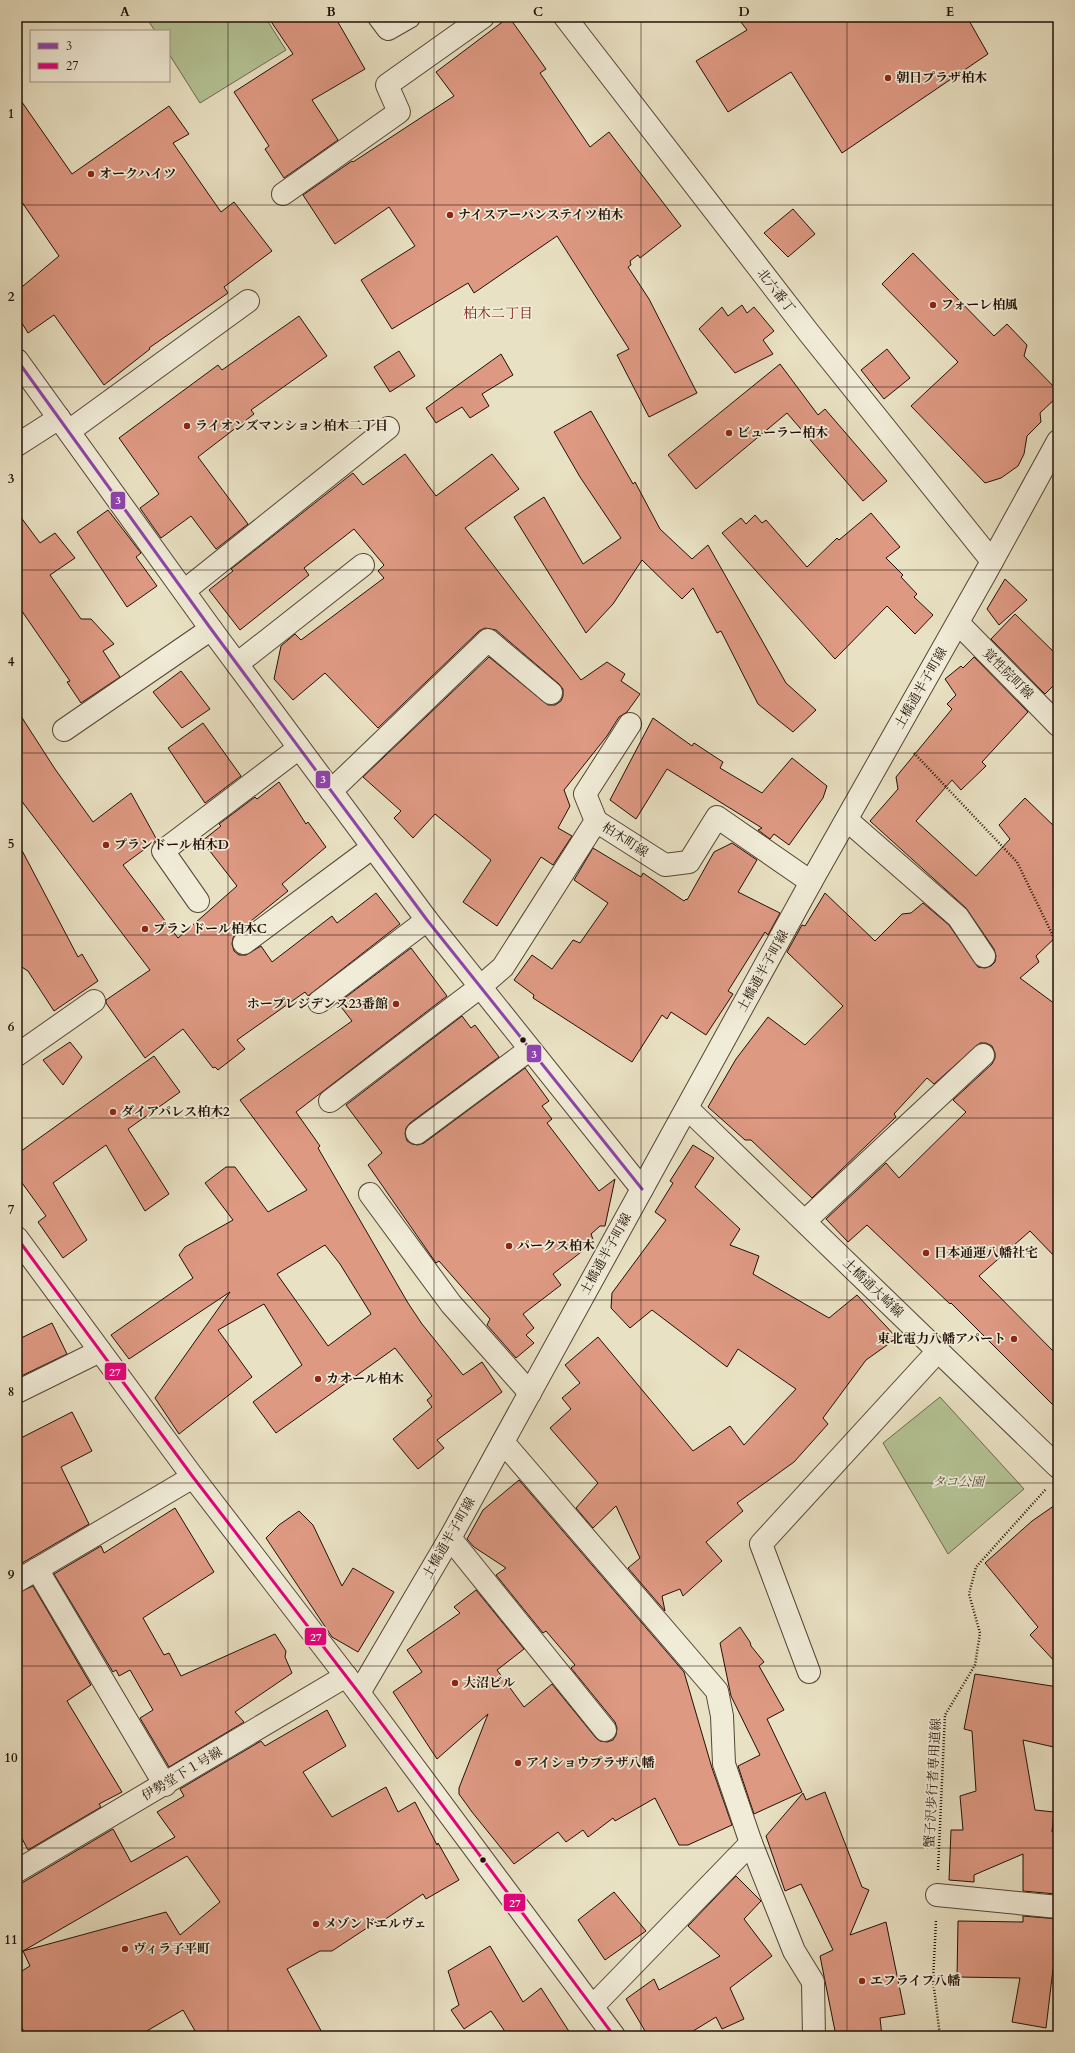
<svg xmlns="http://www.w3.org/2000/svg" width="1075" height="2053" font-family="Cardo,'Noto Serif JP',serif">
<style>
.green{fill:#b4c395;stroke:#6c6a4e}
.building{fill:#de9983;stroke:#231107;fill-rule:evenodd}
.lines{fill:none;stroke-linecap:round;stroke-linejoin:round}
.minor-casing{stroke:#544536;stroke-width:24}
.path{stroke:#231107;stroke-width:2.5;stroke-dasharray:1 2;stroke-linecap:butt}
.minor{stroke:#f1ecd8;stroke-width:22}
.bus-1-casing{stroke:#f1ecd8;stroke-width:6}
.bus-2-casing{stroke:#f1ecd8;stroke-width:6}
.bus-1{stroke:#8e44ad;stroke-width:3}
.bus-2{stroke:#e5007d;stroke-width:3}
.grid{fill:none;stroke:#231107;stroke-width:1;stroke-opacity:0.55}
.poi-dot{fill:#8f2418;stroke:#f1ecd8;stroke-width:1.5}
.bus-dot{fill:#231107;stroke:#f1ecd8;stroke-width:1.5}
.labels{text-anchor:middle;dominant-baseline:central;stroke-width:3.5;stroke-linejoin:round;paint-order:stroke}
.poi-label{font-size:13px;font-weight:bold;fill:#231107;stroke:#f1ecd8;text-anchor:start}
.street-label{font-size:13px;fill:#231107;stroke:#f1ecd8}
.park-label{font-size:13px;font-style:italic;fill:#564f39;stroke:#f1ecd8}
.neighbourhood-label{font-size:14px;fill:#7a1f14;stroke:#f1ecd8}
.line-badge{stroke:#f1ecd8;stroke-width:1.5}
.badge-label{font-size:11px;text-anchor:middle;font-weight:bold;fill:#fff}
.neatline{fill:none;stroke:#231107;stroke-width:1.5}
.grid-label{font-size:13px;text-anchor:middle;font-weight:bold;fill:#231107}
</style>
<rect width="100%" height="100%" fill="#e9e1c3"/>
<filter id="stains"><feTurbulence type="fractalNoise" baseFrequency=".005" numOctaves="4"/><feColorMatrix values="0 0 0 0 .2 0 0 0 0 .09 0 0 0 0 .02 0 0 0 .5 -.17"/></filter>
<radialGradient id="worn" r=".72"><stop offset=".6" stop-color="#630" stop-opacity="0"/><stop offset="1" stop-color="#630" stop-opacity=".3"/></radialGradient>
<g class="green">
<path d="M 146,17 L 265,17 L 286,50 L 200,103 L 169,54 L 169,31 L 155,31 Z"/>
<path d="M 940,1397 L 1024,1489 L 948,1554 L 883,1443 Z"/>
</g>
<g class="building">
<path d="M 268,17 L 335,17 L 365,69 L 312,100 L 338,140 L 284,178 L 265,149 L 269,146 L 234,92 L 293,54 Z"/>
<path d="M 509,17 L 546,69 L 540,73 L 590,147 L 609,132 L 681,226 L 640,258 L 638,255 L 630,261 L 631,265 L 628,267 L 649,299 L 697,393 L 649,417 L 617,355 L 629,349 L 557,236 L 474,293 L 468,283 L 392,329 L 361,280 L 415,246 L 389,207 L 335,244 L 303,195 L 352,161 L 353,162 L 454,96 L 436,72 Z"/>
<path d="M 737,17 L 967,17 L 988,54 L 842,153 L 791,72 L 728,112 L 696,61 L 747,30 Z"/>
<path d="M 17,95 L 72,174 L 169,106 L 189,134 L 173,143 L 221,212 L 234,202 L 272,251 L 224,287 L 228,293 L 149,348 L 150,349 L 104,385 L 54,315 L 28,333 L 17,315 L 17,291 L 59,256 L 17,195 Z"/>
<path d="M 793,209 L 815,234 L 788,257 L 764,233 Z"/>
<path d="M 913,253 L 994,336 L 1007,324 L 1027,345 L 1024,356 L 1058,391 L 1058,396 L 1040,413 L 1041,422 L 1027,436 L 1024,454 L 1018,466 L 1001,478 L 985,483 L 911,406 L 958,362 L 882,284 Z"/>
<path d="M 742,305 L 747,313 L 754,307 L 774,331 L 763,340 L 773,354 L 735,373 L 699,329 L 722,307 L 728,316 Z"/>
<path d="M 299,316 L 327,356 L 251,410 L 254,414 L 198,457 L 248,524 L 216,549 L 191,516 L 161,538 L 140,508 L 159,494 L 119,438 L 218,365 L 222,370 Z"/>
<path d="M 887,349 L 910,378 L 884,399 L 861,370 Z"/>
<path d="M 399,351 L 415,376 L 390,392 L 374,367 Z"/>
<path d="M 501,354 L 513,375 L 482,394 L 489,406 L 470,418 L 462,407 L 436,423 L 426,408 Z"/>
<path d="M 780,364 L 818,415 L 825,409 L 887,481 L 863,501 L 787,413 L 696,489 L 668,455 Z"/>
<path d="M 591,411 L 633,484 L 635,482 L 660,529 L 692,559 L 708,545 L 786,683 L 816,710 L 793,732 L 758,704 L 721,631 L 717,633 L 693,588 L 682,599 L 642,560 L 613,604 L 586,633 L 514,517 L 544,497 L 583,564 L 621,538 L 580,477 L 554,432 Z"/>
<path d="M 405,454 L 436,496 L 492,454 L 519,489 L 465,528 L 581,680 L 607,662 L 625,674 L 621,681 L 640,694 L 627,712 L 619,717 L 607,736 L 564,790 L 570,806 L 558,828 L 572,836 L 553,865 L 541,857 L 497,926 L 463,902 L 491,860 L 435,814 L 413,838 L 394,818 L 401,811 L 363,777 L 489,657 L 548,705 L 555,705 L 561,701 L 563,696 L 563,689 L 559,684 L 496,630 L 485,628 L 479,631 L 378,728 L 325,673 L 293,700 L 274,679 L 281,646 L 295,634 L 301,640 L 384,578 L 378,571 L 384,565 L 354,529 L 304,568 L 309,575 L 240,630 L 209,590 L 233,571 L 231,569 L 353,473 L 363,485 Z"/>
<path d="M 108,510 L 141,553 L 136,557 L 157,586 L 127,607 L 77,532 Z"/>
<path d="M 17,512 L 40,543 L 55,533 L 75,558 L 50,575 L 81,619 L 91,619 L 114,644 L 103,651 L 120,677 L 81,703 L 67,682 L 70,681 L 17,604 Z"/>
<path d="M 871,513 L 900,547 L 886,558 L 903,575 L 901,577 L 917,594 L 914,597 L 933,615 L 915,634 L 887,606 L 835,659 L 722,533 L 741,518 L 746,524 L 755,515 L 762,523 L 766,520 L 807,567 L 837,538 L 839,540 Z"/>
<path d="M 1005,579 L 1027,600 L 999,625 L 987,609 Z"/>
<path d="M 1015,614 L 1058,656 L 1058,681 L 1045,694 L 991,639 Z"/>
<path d="M 974,657 L 1028,712 L 982,762 L 986,766 L 961,790 L 952,780 L 916,821 L 976,876 L 1010,839 L 999,825 L 1025,798 L 1058,830 L 1058,935 L 1036,956 L 1039,962 L 1020,978 L 1055,1004 L 1053,1012 L 1058,1017 L 1058,1260 L 1030,1231 L 979,1276 L 1058,1356 L 1058,1410 L 951,1303 L 950,1304 L 867,1225 L 848,1242 L 826,1219 L 886,1163 L 899,1178 L 966,1112 L 953,1100 L 992,1064 L 995,1058 L 995,1053 L 992,1046 L 986,1043 L 980,1043 L 934,1084 L 927,1078 L 894,1114 L 896,1117 L 812,1198 L 751,1140 L 745,1140 L 708,1107 L 736,1059 L 768,1017 L 805,1045 L 843,1006 L 787,952 L 802,925 L 805,926 L 825,893 L 875,941 L 902,914 L 911,913 L 923,903 L 949,925 L 978,967 L 985,968 L 991,966 L 995,962 L 996,956 L 994,949 L 966,908 L 870,821 L 898,789 L 896,777 L 952,709 L 947,704 L 956,695 L 945,679 L 961,666 L 963,668 Z"/>
<path d="M 181,671 L 210,709 L 182,728 L 153,692 Z"/>
<path d="M 17,710 L 55,769 L 93,822 L 131,793 L 157,840 L 123,865 L 178,938 L 237,886 L 202,841 L 221,826 L 219,824 L 255,797 L 257,799 L 279,782 L 306,824 L 308,822 L 326,847 L 282,884 L 288,891 L 236,933 L 233,938 L 232,944 L 234,951 L 239,955 L 246,955 L 261,946 L 272,962 L 332,916 L 337,923 L 376,893 L 400,924 L 308,996 L 305,992 L 237,1040 L 245,1049 L 218,1070 L 215,1067 L 213,1068 L 183,1029 L 145,1058 L 106,1003 L 106,1000 L 150,970 L 17,795 Z"/>
<path d="M 653,718 L 692,746 L 694,743 L 723,762 L 720,768 L 762,793 L 792,758 L 827,786 L 823,798 L 789,845 L 774,834 L 770,839 L 758,830 L 762,828 L 667,769 L 636,819 L 610,800 Z"/>
<path d="M 203,723 L 241,776 L 205,803 L 168,748 Z"/>
<path d="M 17,841 L 78,957 L 82,954 L 98,981 L 54,1011 L 28,971 L 17,964 Z"/>
<path d="M 732,843 L 757,860 L 738,892 L 780,913 L 768,935 L 765,932 L 728,991 L 733,994 L 706,1035 L 671,1012 L 667,1019 L 662,1015 L 632,1062 L 533,998 L 534,995 L 514,980 L 532,955 L 552,969 L 573,940 L 580,943 L 608,903 L 574,880 L 593,848 L 641,877 L 643,873 L 684,901 L 686,899 L 687,900 L 714,852 Z"/>
<path d="M 411,948 L 447,996 L 296,1112 L 320,1146 L 318,1148 L 408,1303 L 422,1324 L 463,1375 L 482,1362 L 502,1392 L 437,1440 L 444,1448 L 418,1469 L 393,1439 L 432,1407 L 427,1400 L 432,1396 L 395,1348 L 276,1433 L 253,1402 L 302,1365 L 264,1304 L 218,1330 L 252,1377 L 179,1434 L 155,1398 L 230,1292 L 129,1359 L 111,1335 L 193,1278 L 179,1255 L 185,1247 L 233,1220 L 205,1183 L 226,1167 L 235,1167 L 268,1212 L 307,1190 L 240,1100 L 352,1021 L 338,1003 ZM 325,1245 L 340,1264 L 371,1314 L 328,1346 L 277,1274 Z"/>
<path d="M 462,1016 L 471,1028 L 475,1025 L 499,1057 L 410,1123 L 406,1128 L 405,1134 L 407,1141 L 412,1144 L 418,1145 L 424,1143 L 525,1068 L 549,1101 L 542,1106 L 552,1119 L 547,1123 L 599,1191 L 615,1179 L 605,1226 L 600,1226 L 591,1234 L 594,1242 L 553,1274 L 561,1285 L 523,1314 L 534,1328 L 526,1335 L 534,1343 L 516,1358 L 487,1325 L 490,1319 L 439,1261 L 436,1263 L 368,1165 L 382,1153 L 346,1105 Z"/>
<path d="M 70,1042 L 82,1057 L 63,1085 L 43,1060 Z"/>
<path d="M 154,1056 L 180,1092 L 128,1129 L 169,1194 L 145,1211 L 106,1145 L 53,1183 L 87,1240 L 63,1258 L 38,1222 L 46,1216 L 17,1176 L 17,1154 Z"/>
<path d="M 693,1145 L 714,1158 L 695,1187 L 740,1229 L 730,1245 L 759,1256 L 753,1274 L 829,1318 L 857,1295 L 897,1338 L 866,1360 L 823,1418 L 828,1424 L 794,1462 L 737,1503 L 743,1511 L 706,1542 L 722,1561 L 683,1596 L 680,1589 L 662,1596 L 665,1611 L 628,1568 L 640,1558 L 616,1506 L 593,1528 L 576,1508 L 598,1483 L 550,1428 L 571,1409 L 562,1398 L 580,1383 L 565,1365 L 598,1337 L 693,1451 L 730,1426 L 744,1445 L 796,1389 L 738,1349 L 727,1367 L 652,1310 L 630,1328 L 611,1308 L 612,1293 L 666,1220 L 655,1212 L 673,1183 L 670,1181 Z"/>
<path d="M 52,1323 L 67,1354 L 17,1378 L 17,1340 Z"/>
<path d="M 72,1412 L 92,1451 L 61,1467 L 89,1524 L 17,1566 L 17,1440 Z"/>
<path d="M 519,1480 L 684,1672 L 712,1768 L 732,1825 L 688,1845 L 679,1845 L 655,1798 L 615,1821 L 613,1818 L 588,1837 L 583,1830 L 566,1842 L 558,1832 L 514,1864 L 472,1812 L 459,1794 L 459,1788 L 488,1714 L 437,1759 L 393,1692 L 422,1672 L 407,1650 L 460,1613 L 454,1607 L 476,1590 L 524,1649 L 497,1670 L 524,1707 L 552,1684 L 596,1738 L 600,1741 L 607,1742 L 613,1740 L 616,1735 L 617,1728 L 615,1722 L 571,1668 L 575,1665 L 546,1631 L 543,1633 L 496,1575 L 506,1568 L 474,1547 L 467,1539 L 483,1510 Z"/>
<path d="M 1058,1503 L 1058,1665 L 1030,1635 L 1038,1627 L 985,1563 L 1032,1521 Z"/>
<path d="M 175,1508 L 214,1572 L 143,1618 L 164,1655 L 169,1653 L 181,1676 L 275,1634 L 286,1651 L 285,1657 L 292,1673 L 235,1712 L 244,1722 L 169,1767 L 140,1718 L 153,1710 L 130,1670 L 119,1676 L 116,1670 L 113,1672 L 54,1574 L 101,1546 L 104,1553 Z"/>
<path d="M 299,1511 L 313,1525 L 342,1586 L 353,1568 L 394,1592 L 358,1652 L 332,1637 L 266,1538 L 279,1525 Z"/>
<path d="M 33,1586 L 91,1685 L 67,1701 L 122,1792 L 99,1804 L 101,1807 L 28,1850 L 17,1829 L 17,1593 Z"/>
<path d="M 740,1627 L 750,1642 L 751,1646 L 764,1662 L 759,1666 L 784,1710 L 767,1719 L 802,1792 L 754,1814 L 738,1766 L 760,1755 L 731,1696 L 720,1643 Z"/>
<path d="M 975,1674 L 1058,1687 L 1058,1748 L 1023,1740 L 1035,1810 L 1054,1812 L 1052,1832 L 1056,1832 L 1056,1894 L 1023,1891 L 1023,1854 L 974,1875 L 974,1882 L 949,1880 L 951,1830 L 963,1830 L 960,1796 L 976,1791 L 972,1731 L 964,1729 Z"/>
<path d="M 327,1710 L 346,1746 L 303,1772 L 332,1817 L 386,1787 L 398,1812 L 415,1802 L 437,1845 L 438,1843 L 459,1880 L 426,1899 L 423,1894 L 378,1924 L 376,1922 L 332,1951 L 320,1951 L 287,1969 L 324,2036 L 198,2036 L 183,2010 L 138,2036 L 26,2036 L 17,2018 L 17,1974 L 30,1966 L 23,1951 L 17,1955 L 17,1886 L 113,1829 L 131,1862 L 175,1837 L 157,1812 L 184,1796 L 180,1789 L 261,1741 L 265,1746 ZM 187,1856 L 220,1902 L 180,1935 L 166,1912 L 23,1951 Z"/>
<path d="M 825,1792 L 862,1887 L 869,1890 L 850,1935 L 886,1922 L 905,2014 L 880,2018 L 882,2036 L 836,2036 L 820,1956 L 833,1950 L 801,1884 L 785,1891 L 766,1836 L 803,1793 L 806,1800 Z"/>
<path d="M 736,1876 L 761,1901 L 744,1919 L 772,1956 L 730,1988 L 744,2019 L 722,2029 L 716,2017 L 685,2036 L 648,2036 L 626,1999 L 654,1979 L 659,1990 L 720,1956 L 688,1926 Z"/>
<path d="M 614,1892 L 646,1931 L 605,1960 L 578,1920 Z"/>
<path d="M 1023,1916 L 1058,1919 L 1058,1969 L 1053,1969 L 1046,2028 L 1012,2022 L 1020,1978 L 957,1977 L 958,1921 L 1023,1922 Z"/>
<path d="M 490,1946 L 523,2002 L 541,1988 L 572,2036 L 508,2036 L 491,2011 L 464,2029 L 451,2010 L 459,2005 L 448,1971 Z"/>
</g>
<g class="lines">
<defs>
<g id="minor">
<path d="M 379,17 L 388,29 L 409,17"/>
<path d="M 565,17 L 809,333 L 992,561"/>
<path d="M 283,194 L 399,112 L 387,85 L 483,17"/>
<path d="M 17,360 L 211,629 L 427,920 L 642,1189"/>
<path d="M 69,431 L 248,301"/>
<path d="M 17,445 L 59,418"/>
<path d="M 184,591 L 388,428"/>
<path d="M 958,623 L 1058,725"/>
<path d="M 237,664 L 363,565"/>
<path d="M 64,730 L 211,629"/>
<path d="M 331,791 L 488,640 L 551,693"/>
<path d="M 847,820 L 958,917 L 984,956"/>
<path d="M 596,821 L 585,794 L 630,724"/>
<path d="M 198,901 L 163,851 L 299,748"/>
<path d="M 244,943 L 373,847"/>
<path d="M 319,1002 L 427,920"/>
<path d="M 17,1055 L 94,1001"/>
<path d="M 330,1101 L 480,987 L 503,967 L 596,821 L 665,865 L 689,862 L 717,817 L 811,882"/>
<path d="M 688,1109 L 1058,1467"/>
<path d="M 417,1133 L 529,1050"/>
<path d="M 370,1194 L 451,1304 L 530,1393"/>
<path d="M 805,1221 L 983,1055"/>
<path d="M 17,1238 L 193,1477 L 359,1693 L 614,2036"/>
<path d="M 17,1392 L 100,1351"/>
<path d="M 503,1442 L 717,1691 L 722,1716 L 724,1764 L 751,1843 L 794,1951 L 813,1982 L 814,2036"/>
<path d="M 450,1538 L 605,1730"/>
<path d="M 37,1569 L 165,1785"/>
<path d="M 17,1581 L 193,1477"/>
<path d="M 809,1672 L 761,1544 L 938,1351"/>
<path d="M 359,1693 L 450,1538 L 811,882 L 985,574 L 1058,441"/>
<path d="M 17,1871 L 346,1676"/>
<path d="M 937,1895 L 1058,1907"/>
<path d="M 593,2006 L 751,1843"/>
</g>
</defs>
<use href="#minor" class="minor-casing"/>
<g class="path">
<path d="M 914,753 L 1017,862 L 1058,946"/>
<path d="M 938,1870 L 945,1715 L 975,1665 L 980,1633 L 969,1594 L 976,1567 L 1046,1489"/>
<path d="M 936,1921 L 933,1980 L 940,2036"/>
</g>
<use href="#minor" class="minor"/>
<defs>
<path id="bus-1" d="M 17,360 L 211,629 L 427,920 L 642,1189"/>
<path id="bus-2" d="M 17,1238 L 193,1477 L 359,1693 L 614,2036"/>
</defs>
<use href="#bus-1" class="bus-1-casing"/>
<use href="#bus-2" class="bus-2-casing"/>
<use href="#bus-1" class="bus-1"/>
<use href="#bus-2" class="bus-2"/>
</g>
<path class="grid" d="M 228,17 L 228,2036M 434,17 L 434,2036M 641,17 L 641,2036M 847,17 L 847,2036M 17,205 L 1058,205M 17,387 L 1058,387M 17,570 L 1058,570M 17,753 L 1058,753M 17,935 L 1058,935M 17,1118 L 1058,1118M 17,1300 L 1058,1300M 17,1483 L 1058,1483M 17,1666 L 1058,1666M 17,1848 L 1058,1848"/>
<g class="poi-dot">
<circle cx="888" cy="78" r="4"/>
<circle cx="91" cy="174" r="4"/>
<circle cx="450" cy="215" r="4"/>
<circle cx="933" cy="305" r="4"/>
<circle cx="187" cy="426" r="4"/>
<circle cx="729" cy="433" r="4"/>
<circle cx="106" cy="845" r="4"/>
<circle cx="145" cy="929" r="4"/>
<circle cx="396" cy="1004" r="4"/>
<circle cx="113" cy="1112" r="4"/>
<circle cx="509" cy="1246" r="4"/>
<circle cx="926" cy="1253" r="4"/>
<circle cx="1014" cy="1339" r="4"/>
<circle cx="318" cy="1379" r="4"/>
<circle cx="455" cy="1683" r="4"/>
<circle cx="518" cy="1763" r="4"/>
<circle cx="316" cy="1924" r="4"/>
<circle cx="125" cy="1949" r="4"/>
<circle cx="862" cy="1981" r="4"/>
</g>
<g class="bus-dot">
<circle cx="523" cy="1040" r="3.5"/>
<circle cx="483" cy="1860" r="3.5"/>
</g>
<g class="labels">
<g class="poi-label">
<text x="896" y="78">朝日プラザ柏木</text>
<text x="99" y="174">オークハイツ</text>
<text x="458" y="215">ナイスアーバンステイツ柏木</text>
<text x="941" y="305">フォーレ柏風</text>
<text x="195" y="426">ライオンズマンション柏木二丁目</text>
<text x="737" y="433">ビューラー柏木</text>
<text x="114" y="845">プランドール柏木D</text>
<text x="153" y="929">プランドール柏木C</text>
<text x="388" y="1004" text-anchor="end">ホープレジデンス23番館</text>
<text x="121" y="1112">ダイアパレス柏木2</text>
<text x="517" y="1246">パークス柏木</text>
<text x="934" y="1253">日本通運八幡社宅</text>
<text x="1006" y="1339" text-anchor="end">東北電力八幡アパート</text>
<text x="326" y="1379">カオール柏木</text>
<text x="463" y="1683">大沼ビル</text>
<text x="526" y="1763">アイショウプラザ八幡</text>
<text x="324" y="1924">メゾンドエルヴェ</text>
<text x="133" y="1949">ヴィラ子平町</text>
<text x="870" y="1981">エフライフ八幡</text>
</g>
<g class="street-label">
<text transform="translate(776 291) rotate(52)">北六番丁</text>
<text transform="translate(1008 674) rotate(45)">覚性院町線</text>
<text transform="translate(921 688) rotate(-60)">土橋通半子町線</text>
<text transform="translate(625 840) rotate(33)">柏木町線</text>
<text transform="translate(763 971) rotate(-61)">土橋通半子町線</text>
<text transform="translate(606 1254) rotate(-61)">土橋通半子町線</text>
<text transform="translate(873 1288) rotate(44)">土橋通大崎線</text>
<text transform="translate(449 1538) rotate(-60)">土橋通半子町線</text>
<text transform="translate(182 1774) rotate(-31)">伊勢堂下１号線</text>
<text transform="translate(933 1783) rotate(-87)">蟹子沢歩行者専用道線</text>
</g>
<g class="park-label">
<text x="958" y="1482">タコ公園</text>
</g>
<g class="neighbourhood-label">
<text x="498" y="313">柏木二丁目</text>
</g>
</g>
<g class="line-badge">
<rect x="110" y="491" width="16" height="19" rx="4" fill="#8e44ad"/>
<rect x="315" y="770" width="16" height="19" rx="4" fill="#8e44ad"/>
<rect x="526" y="1044" width="16" height="19" rx="4" fill="#8e44ad"/>
<rect x="104" y="1362" width="23" height="19" rx="4" fill="#e5007d"/>
<rect x="304" y="1627" width="23" height="19" rx="4" fill="#e5007d"/>
<rect x="503" y="1893" width="23" height="19" rx="4" fill="#e5007d"/>
</g>
<g class="badge-label">
<text x="118" y="504">3</text>
<text x="323" y="783">3</text>
<text x="534" y="1058">3</text>
<text x="115" y="1376">27</text>
<text x="316" y="1641">27</text>
<text x="515" y="1907">27</text>
</g>
<rect width="1075" height="2053" fill="none" stroke="#e9e1c3" stroke-width="44"/>
<rect x="30" y="30" width="140" height="52" fill="#f1ecd8" stroke="#9f9484"/>
<rect x="38" y="43" width="20" height="6" fill="#8e44ad" stroke="#9f9484"/>
<text x="66" y="50" font-size="12" fill="#231107">3</text>
<rect x="38" y="63" width="20" height="6" fill="#e5007d" stroke="#9f9484"/>
<text x="66" y="70" font-size="12" fill="#231107">27</text>
<rect x="22" y="22" width="1031" height="2009" class="neatline"/>
<g class="grid-label">
<text x="125" y="16">A</text>
<text x="331" y="16">B</text>
<text x="538" y="16">C</text>
<text x="744" y="16">D</text>
<text x="950" y="16">E</text>
<text x="11" y="118">1</text>
<text x="11" y="301">2</text>
<text x="11" y="483">3</text>
<text x="11" y="666">4</text>
<text x="11" y="848">5</text>
<text x="11" y="1031">6</text>
<text x="11" y="1214">7</text>
<text x="11" y="1396">8</text>
<text x="11" y="1579">9</text>
<text x="11" y="1762">10</text>
<text x="11" y="1944">11</text>
</g>
<rect width="100%" height="100%" filter="url(#stains)"/>
<rect width="100%" height="100%" fill="url(#worn)"/>
</svg>
